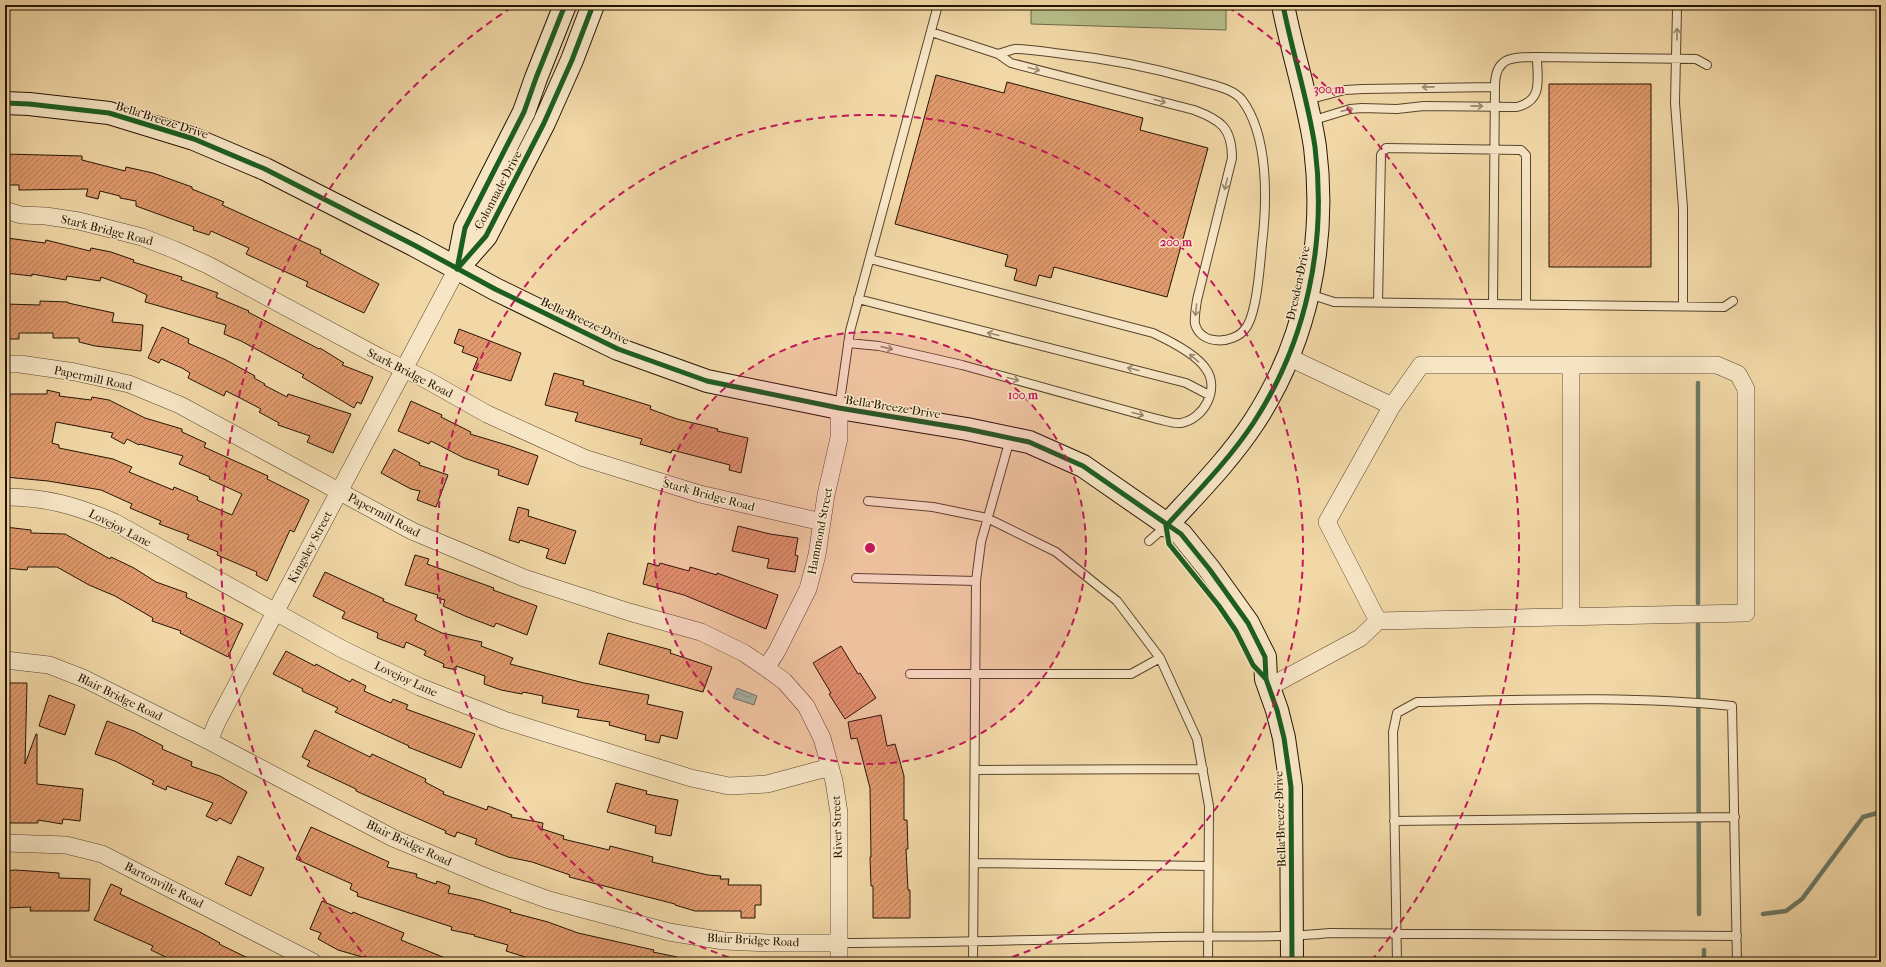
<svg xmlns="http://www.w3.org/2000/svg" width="1886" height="967" font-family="'IM FELL French Canon',serif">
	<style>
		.garden { fill: #b7bf8a; stroke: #6e6a46 }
		.water { fill: url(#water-waves); stroke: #6c7863 }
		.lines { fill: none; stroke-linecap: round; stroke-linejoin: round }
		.stream { stroke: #6c7863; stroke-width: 4.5 }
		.building { fill: url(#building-hatch); stroke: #241402; fill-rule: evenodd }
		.lane-casing { stroke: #58452b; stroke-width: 10 }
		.street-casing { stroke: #58452b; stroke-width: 18 }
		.secondary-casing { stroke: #241402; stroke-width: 24 }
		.lane { stroke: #f7e6c6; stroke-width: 8 }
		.street { stroke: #f7e6c6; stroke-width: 17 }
		.secondary { stroke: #f7e6c6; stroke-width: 22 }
		.cycleway-casing { stroke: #f7e6c6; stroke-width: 8 }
		.cycleway { stroke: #1b5e20; stroke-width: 5 }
		.oneway { stroke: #98886e }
		.ring { fill: none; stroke: #c2185b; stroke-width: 2; stroke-dasharray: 7 5 }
		.labels { text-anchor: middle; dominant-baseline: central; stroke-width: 3; stroke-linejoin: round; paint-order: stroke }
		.street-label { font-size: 12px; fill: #241402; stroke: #f7e6c6 }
		.centre { fill: #c2185b; stroke: #f7e6c6; stroke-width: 2 }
		.ring-label { font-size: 12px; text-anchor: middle; font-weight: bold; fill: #c2185b; stroke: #f7e6c6; stroke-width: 3; stroke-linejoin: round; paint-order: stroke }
	</style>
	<defs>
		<pattern id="water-waves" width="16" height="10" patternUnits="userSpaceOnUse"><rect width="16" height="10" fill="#9cbba3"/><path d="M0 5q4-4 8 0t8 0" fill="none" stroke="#86a08b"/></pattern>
		<pattern id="building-hatch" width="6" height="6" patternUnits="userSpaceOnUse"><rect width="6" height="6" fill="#e19a6d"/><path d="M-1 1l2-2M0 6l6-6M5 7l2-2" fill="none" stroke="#b67c57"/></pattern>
	</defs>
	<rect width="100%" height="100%" fill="#f2d8a7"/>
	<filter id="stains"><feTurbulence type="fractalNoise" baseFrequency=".005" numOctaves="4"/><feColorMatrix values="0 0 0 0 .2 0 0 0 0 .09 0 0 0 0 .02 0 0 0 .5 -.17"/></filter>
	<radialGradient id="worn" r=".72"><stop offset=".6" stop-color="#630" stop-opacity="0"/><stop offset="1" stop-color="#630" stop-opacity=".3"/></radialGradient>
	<path class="garden" d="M 1031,5 L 1226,5 L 1226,30 L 1031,24 Z"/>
	<path class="water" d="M 737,688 L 757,696 L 754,705 L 733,698 Z"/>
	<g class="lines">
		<path class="stream" d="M 1698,383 L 1698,603
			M 1698,621 L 1699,914
			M 1763,914 L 1786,911 L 1802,899 L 1863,817 L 1881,812
			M 1704,962 L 1704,950"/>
	</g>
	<path class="building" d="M 936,75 L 1004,93 L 1007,82 L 1143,118 L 1140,130 L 1208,148 L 1167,297 L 1054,267 L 1051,278 L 1039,275 L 1036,286 L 1014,280 L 1017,269 L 1005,266 L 1008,255 L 895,224 Z
		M 1549,84 L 1651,84 L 1651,267 L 1549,267 Z
		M 5,154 L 82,156 L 82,160 L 125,171 L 126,167 L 153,173 L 192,187 L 192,189 L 224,202 L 222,205 L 321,250 L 320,253 L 379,284 L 364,313 L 306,286 L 308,282 L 246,254 L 249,248 L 211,231 L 209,235 L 193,230 L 194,227 L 136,206 L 136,201 L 120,198 L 120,196 L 100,191 L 98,199 L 86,196 L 88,189 L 19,190 L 19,185 L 5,185 Z
		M 7,238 L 45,243 L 46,240 L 90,251 L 91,248 L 111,252 L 134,260 L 133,262 L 182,277 L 181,280 L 218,293 L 216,297 L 249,311 L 248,312 L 319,349 L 320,348 L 344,363 L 342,365 L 373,377 L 361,404 L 357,402 L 354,408 L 302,377 L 304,375 L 241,341 L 224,334 L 226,325 L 145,302 L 147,295 L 132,288 L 101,277 L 100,281 L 67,276 L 66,280 L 32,274 L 32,276 L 5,273 Z
		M 40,301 L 68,302 L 68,303 L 114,313 L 112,322 L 143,325 L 141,351 L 95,346 L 79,342 L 79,338 L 53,338 L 53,333 L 19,333 L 19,339 L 5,339 L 5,304 L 40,305 Z
		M 162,327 L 189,339 L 188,343 L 226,360 L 255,376 L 254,378 L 265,384 L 264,385 L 287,397 L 288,394 L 351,414 L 333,453 L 307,442 L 310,436 L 278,425 L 279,423 L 259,412 L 261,409 L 242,399 L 226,391 L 224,396 L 188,378 L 190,373 L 182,368 L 161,359 L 159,363 L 148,358 Z
		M 459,329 L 521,353 L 511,381 L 473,370 L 478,358 L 462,352 L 464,347 L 454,343 Z
		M 554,373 L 584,381 L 583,385 L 651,406 L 650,409 L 677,419 L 718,429 L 717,431 L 748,438 L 741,473 L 729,470 L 730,465 L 672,450 L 671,453 L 640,444 L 642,439 L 575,421 L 578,413 L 545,405 Z
		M 47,390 L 60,393 L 59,396 L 91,400 L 92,397 L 109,400 L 145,418 L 182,429 L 182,432 L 206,443 L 204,447 L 268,476 L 267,479 L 309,500 L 294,532 L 290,530 L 267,581 L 256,575 L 257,572 L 217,555 L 218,552 L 187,539 L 189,535 L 159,524 L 161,521 L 130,508 L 132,504 L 101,490 L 48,481 L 5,477 L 7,427 L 5,427 L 5,394 L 47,394 ZM 56,422 L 113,433 L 111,437 L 124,444 L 127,439 L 139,445 L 140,444 L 183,456 L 179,464 L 210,477 L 209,479 L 242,494 L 232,515 L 197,500 L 198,497 L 174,487 L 173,490 L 129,472 L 132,467 L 113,459 L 59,448 L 59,445 L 52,443 Z
		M 411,401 L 442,415 L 441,417 L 471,432 L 470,434 L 510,446 L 538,456 L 528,485 L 498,475 L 499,470 L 464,458 L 431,441 L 429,444 L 398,431 Z
		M 394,449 L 420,463 L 419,465 L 448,475 L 436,507 L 417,500 L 420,491 L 411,489 L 381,473 Z
		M 518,507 L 529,510 L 528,516 L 576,531 L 565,564 L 546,558 L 549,549 L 520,540 L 519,543 L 509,540 Z
		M 738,526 L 770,534 L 798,538 L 795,555 L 798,556 L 795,572 L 767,568 L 769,559 L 732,551 Z
		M 5,527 L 31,530 L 31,533 L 65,534 L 110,559 L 111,557 L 134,568 L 156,582 L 187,593 L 186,597 L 243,624 L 228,657 L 180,633 L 181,631 L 152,621 L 153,618 L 115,596 L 89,585 L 57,567 L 28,567 L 27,570 L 5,568 Z
		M 415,555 L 429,559 L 427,564 L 494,588 L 493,590 L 537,606 L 527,635 L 496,623 L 494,627 L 465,616 L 443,606 L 445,600 L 437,598 L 438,595 L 405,585 Z
		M 648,563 L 659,566 L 660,563 L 689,571 L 690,567 L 717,575 L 717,573 L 778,595 L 766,629 L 684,595 L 643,584 Z
		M 325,572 L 384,599 L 383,601 L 417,615 L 415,620 L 442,633 L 482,642 L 481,646 L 513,658 L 510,664 L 584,683 L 649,695 L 647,704 L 683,712 L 677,739 L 661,735 L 659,743 L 645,740 L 646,735 L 609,725 L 610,722 L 577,717 L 579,710 L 542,703 L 543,696 L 523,692 L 522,694 L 501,690 L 484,684 L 485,676 L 456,666 L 456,670 L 443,667 L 444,664 L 424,655 L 426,651 L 406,642 L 404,648 L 377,638 L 378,633 L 342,618 L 345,612 L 313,596 Z
		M 608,633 L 671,650 L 670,653 L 712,667 L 703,692 L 599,664 Z
		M 841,646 L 858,674 L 860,673 L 876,698 L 845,719 L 829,694 L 831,693 L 813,663 Z
		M 286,651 L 315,666 L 316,664 L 350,682 L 352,679 L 366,686 L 364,691 L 391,703 L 393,699 L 408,705 L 406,709 L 475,734 L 461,768 L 408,747 L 409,746 L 335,712 L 338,708 L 302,691 L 303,689 L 273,674 Z
		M 5,683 L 27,683 L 25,764 L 36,734 L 37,734 L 37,784 L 83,789 L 80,821 L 63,819 L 62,824 L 38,820 L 38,823 L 5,823 L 5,749 L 7,749 Z
		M 49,695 L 75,705 L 65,735 L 39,726 Z
		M 881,715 L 887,746 L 895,744 L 904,776 L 904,820 L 907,820 L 908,849 L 906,849 L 908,890 L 910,890 L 910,918 L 873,918 L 873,886 L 871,886 L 870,857 L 871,857 L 870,788 L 857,738 L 851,739 L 848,722 Z
		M 107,721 L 134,731 L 163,746 L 162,749 L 192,762 L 191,766 L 220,776 L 247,792 L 231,824 L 219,818 L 217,821 L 206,816 L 213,803 L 167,786 L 166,790 L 152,784 L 154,781 L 115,761 L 95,754 Z
		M 315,730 L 370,757 L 372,754 L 426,779 L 425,782 L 444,792 L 443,794 L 487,810 L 488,806 L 512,815 L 511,817 L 543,823 L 542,829 L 564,836 L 563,839 L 609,850 L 610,846 L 653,857 L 652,862 L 708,875 L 721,876 L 720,879 L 729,879 L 728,885 L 761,885 L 761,905 L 755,905 L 755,918 L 741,918 L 741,911 L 695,911 L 675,905 L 675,904 L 569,877 L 570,875 L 532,862 L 508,857 L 475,844 L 477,839 L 457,832 L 455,837 L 445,833 L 446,831 L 356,791 L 356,789 L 307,766 L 310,761 L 302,757 Z
		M 616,783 L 647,791 L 646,794 L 678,800 L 671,836 L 655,833 L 656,826 L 607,812 Z
		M 311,827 L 389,862 L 387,867 L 417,874 L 416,877 L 436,884 L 437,881 L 450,886 L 448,893 L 480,900 L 511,910 L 510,912 L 548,922 L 578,933 L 654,950 L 653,952 L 677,957 L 676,962 L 541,962 L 506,951 L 508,945 L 474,936 L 475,935 L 451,930 L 452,927 L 357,896 L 358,893 L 350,889 L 352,884 L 296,859 Z
		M 238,856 L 264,868 L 251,896 L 225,884 Z
		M 15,870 L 59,873 L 59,878 L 90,879 L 89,911 L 30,911 L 31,907 L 5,908 L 5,871 Z
		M 111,884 L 122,889 L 120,894 L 198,931 L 220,943 L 219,944 L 256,962 L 176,962 L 151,950 L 153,946 L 94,920 Z
		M 322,901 L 352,914 L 353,912 L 404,933 L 401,940 L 455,962 L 364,962 L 366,958 L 338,950 L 318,939 L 321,933 L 310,929 Z"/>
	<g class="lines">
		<g class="lane-casing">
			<path id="lane" d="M 1677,9 L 1675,103 L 1683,208 L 1683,306
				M 931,32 L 998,54 L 1011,63 L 1194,110 C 1221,120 1232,128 1232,158 L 1197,300 C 1196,308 1194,317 1195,324 C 1201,346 1234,344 1245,329 C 1257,315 1260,264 1262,244 C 1267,202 1269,136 1242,100 C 1233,88 1211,85 1196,80 C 1150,67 1111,59 1063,54 C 1047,52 1031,49 1015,49 C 1009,50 1003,53 998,54
				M 1307,100 L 1345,90 L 1363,89 L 1495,87
				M 1311,121 L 1350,109 L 1362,108 L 1397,109 L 1424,106 L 1517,107 C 1544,100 1537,79 1537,57
				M 1309,294 L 1334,302 L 1724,307 L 1733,301
				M 858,299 L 1186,383 L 1209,395
				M 1378,302 L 1381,155 L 1386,148 L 1521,150 L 1526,155 L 1526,304
				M 1493,303 L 1495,84 C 1496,56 1514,57 1537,57 L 1696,59 L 1707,65
				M 848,343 L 879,346 L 962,365 L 1157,419 C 1164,420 1173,424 1181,423 C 1204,419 1220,389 1206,369 C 1197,355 1168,340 1153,333 L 870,259
				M 839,408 L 850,331 L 938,5
				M 868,501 L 933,507 L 987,518 L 1056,552 L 1117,601 L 1160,658 L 1197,739 L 1209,806 L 1208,962
				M 1149,541 L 1166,526
				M 856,578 L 976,581
				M 910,674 L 1131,674 L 1160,658
				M 975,770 L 1203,769
				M 1394,821 L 1735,817
				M 975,863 L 1208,866
				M 839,943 C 947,943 1055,939 1163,937 C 1219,935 1275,939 1330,933 L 1737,936
				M 973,962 L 976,581 L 981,542 L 1010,439
				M 1397,962 L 1393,732 L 1397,713 L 1417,702 C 1522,700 1628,695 1732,706 L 1737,962"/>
		</g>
		<g class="street-casing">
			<path id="street" d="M 5,210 L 21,215 L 46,216 L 79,221 L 142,237 L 175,250 L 208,265 L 379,357 L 427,380 L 487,414 L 584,458 L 700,494 L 822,522
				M 1288,357 L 1392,406
				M 5,364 L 20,364 L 75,372 L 129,384 L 180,405 L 412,531 L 524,578 L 629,612 L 701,632 L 744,653 L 766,668 L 784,681 L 806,706 L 822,738 L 834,781 L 839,813 L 839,962
				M 1571,366 L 1571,617
				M 5,497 C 46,497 77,506 114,522 L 342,649 L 420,687 L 504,720 L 691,778 L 729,786 L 767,784 L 830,767
				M 5,660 L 49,665 L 85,679 L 209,741 L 393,838 L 491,879 L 549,900 L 669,932 L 724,941 L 769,943 L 839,943
				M 766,668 L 777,651 L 808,589 L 817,555 L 826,495 L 839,438 L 839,408
				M 1269,687 L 1360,638 L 1378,621 L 1746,613 L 1746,389 L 1738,374 L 1717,365 L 1421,365 L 1392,406 L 1327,522 L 1378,621
				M 209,741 L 217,722 L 457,269
				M 5,843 L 66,845 L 102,854 L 313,962"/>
		</g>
		<g class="secondary-casing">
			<path id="secondary" d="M 5,103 L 29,104 L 109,113 L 194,139 L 265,169 L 414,245 L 495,289 L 618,349 L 707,381 L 839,408 L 967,429 L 1029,442 L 1083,466 L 1181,534 L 1210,570 L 1248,623 L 1265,657 L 1266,679 L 1277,710 L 1284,738 L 1291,787 L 1292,962
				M 457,269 L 486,236 L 544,123 L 572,60 L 593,5
				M 457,269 L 465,228 L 524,112 L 536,78 L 565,5
				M 1166,526 C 1197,492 1229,460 1254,422 C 1307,341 1327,242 1315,147 C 1308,99 1292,52 1283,5"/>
		</g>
		<use href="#lane" class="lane"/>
		<use href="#street" class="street"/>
		<use href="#secondary" class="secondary"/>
		<g class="cycleway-casing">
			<path id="cycleway" d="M 5,103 L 29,104 L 109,113 L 194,139 L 265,169 L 414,245 L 495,289 L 618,349 L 707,381 L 839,408 L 967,429 L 1029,442 L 1083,466 L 1181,534 L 1210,570 L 1248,623 L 1265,657 L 1266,679 L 1277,710 L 1284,738 L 1291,787 L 1292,962
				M 457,269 L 486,236 L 544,123 L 572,60 L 593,5
				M 457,269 L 465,228 L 524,112 L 536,78 L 565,5
				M 1166,526 C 1197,492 1229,460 1254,422 C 1307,341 1327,242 1315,147 C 1308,99 1292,52 1283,5
				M 1166,526 L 1169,544 L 1219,606 L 1236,631 L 1253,665 L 1266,679"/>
		</g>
		<use href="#cycleway" class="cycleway"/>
	</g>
	<defs><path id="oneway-shaft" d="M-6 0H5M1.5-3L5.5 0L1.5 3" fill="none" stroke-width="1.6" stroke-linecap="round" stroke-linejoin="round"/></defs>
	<g class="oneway">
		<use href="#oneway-shaft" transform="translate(1677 34) rotate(-89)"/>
		<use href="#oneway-shaft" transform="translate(1034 69) rotate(15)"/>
		<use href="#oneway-shaft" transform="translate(1428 87) rotate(179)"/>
		<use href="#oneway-shaft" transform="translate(1160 101) rotate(15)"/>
		<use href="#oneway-shaft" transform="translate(1477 106) rotate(1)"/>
		<use href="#oneway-shaft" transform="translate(1347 110) rotate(-12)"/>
		<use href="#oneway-shaft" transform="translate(1226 184) rotate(104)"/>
		<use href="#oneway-shaft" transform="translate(1196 310) rotate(96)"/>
		<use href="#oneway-shaft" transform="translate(993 334) rotate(-166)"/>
		<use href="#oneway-shaft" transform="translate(887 348) rotate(13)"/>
		<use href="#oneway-shaft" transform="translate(1194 358) rotate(-140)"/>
		<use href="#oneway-shaft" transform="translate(1133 369) rotate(-166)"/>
		<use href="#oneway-shaft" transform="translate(1013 379) rotate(15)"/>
		<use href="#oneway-shaft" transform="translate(1138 414) rotate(15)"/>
	</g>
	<circle cx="870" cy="548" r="216" fill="#c2185b" fill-opacity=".12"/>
	<g class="ring">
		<circle cx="870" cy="548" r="216"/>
		<path d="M740 961A433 433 0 1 1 1000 961"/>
		<path d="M369 961A649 649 0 0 1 512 7M1228 7A649 649 0 0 1 1371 961"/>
	</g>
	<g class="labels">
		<g class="street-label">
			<text transform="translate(162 120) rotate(18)">Bella Breeze Drive</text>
			<text transform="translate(498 190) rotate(-62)">Colonnade Drive</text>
			<text transform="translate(107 230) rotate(14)">Stark Bridge Road</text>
			<text transform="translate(1298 283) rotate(-78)">Dresden Drive</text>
			<text transform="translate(585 321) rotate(25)">Bella Breeze Drive</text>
			<text transform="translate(410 373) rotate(27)">Stark Bridge Road</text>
			<text transform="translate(93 378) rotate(12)">Papermill Road</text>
			<text transform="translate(893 407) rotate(9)">Bella Breeze Drive</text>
			<text transform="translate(709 495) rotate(15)">Stark Bridge Road</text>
			<text transform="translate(384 515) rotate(28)">Papermill Road</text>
			<text transform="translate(120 528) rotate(27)">Lovejoy Lane</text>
			<text transform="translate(820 531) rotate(-79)">Hammond Street</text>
			<text transform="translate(310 547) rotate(-62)">Kingsley Street</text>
			<text transform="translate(406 679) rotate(25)">Lovejoy Lane</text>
			<text transform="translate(120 697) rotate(26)">Blair Bridge Road</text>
			<text transform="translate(1280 819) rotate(-92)">Bella Breeze Drive</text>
			<text transform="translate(837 827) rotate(-92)">River Street</text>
			<text transform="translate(409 843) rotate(25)">Blair Bridge Road</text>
			<text transform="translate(164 885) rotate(27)">Bartonville Road</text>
			<text transform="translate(753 940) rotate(3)">Blair Bridge Road</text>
		</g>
	</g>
	<circle cx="870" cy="548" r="6" class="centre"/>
	<g class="ring-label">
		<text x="1329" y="93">300 m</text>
		<text x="1176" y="246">200 m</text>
		<text x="1023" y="399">100 m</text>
	</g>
	<rect width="1886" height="967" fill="none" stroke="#f2d8a7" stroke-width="20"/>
	<rect x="6" y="6" width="1874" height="955" fill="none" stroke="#241402" stroke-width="2"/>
	<rect x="10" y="10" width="1866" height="947" fill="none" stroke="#241402"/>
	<rect width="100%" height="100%" filter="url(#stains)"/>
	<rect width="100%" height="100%" fill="url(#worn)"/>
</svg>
